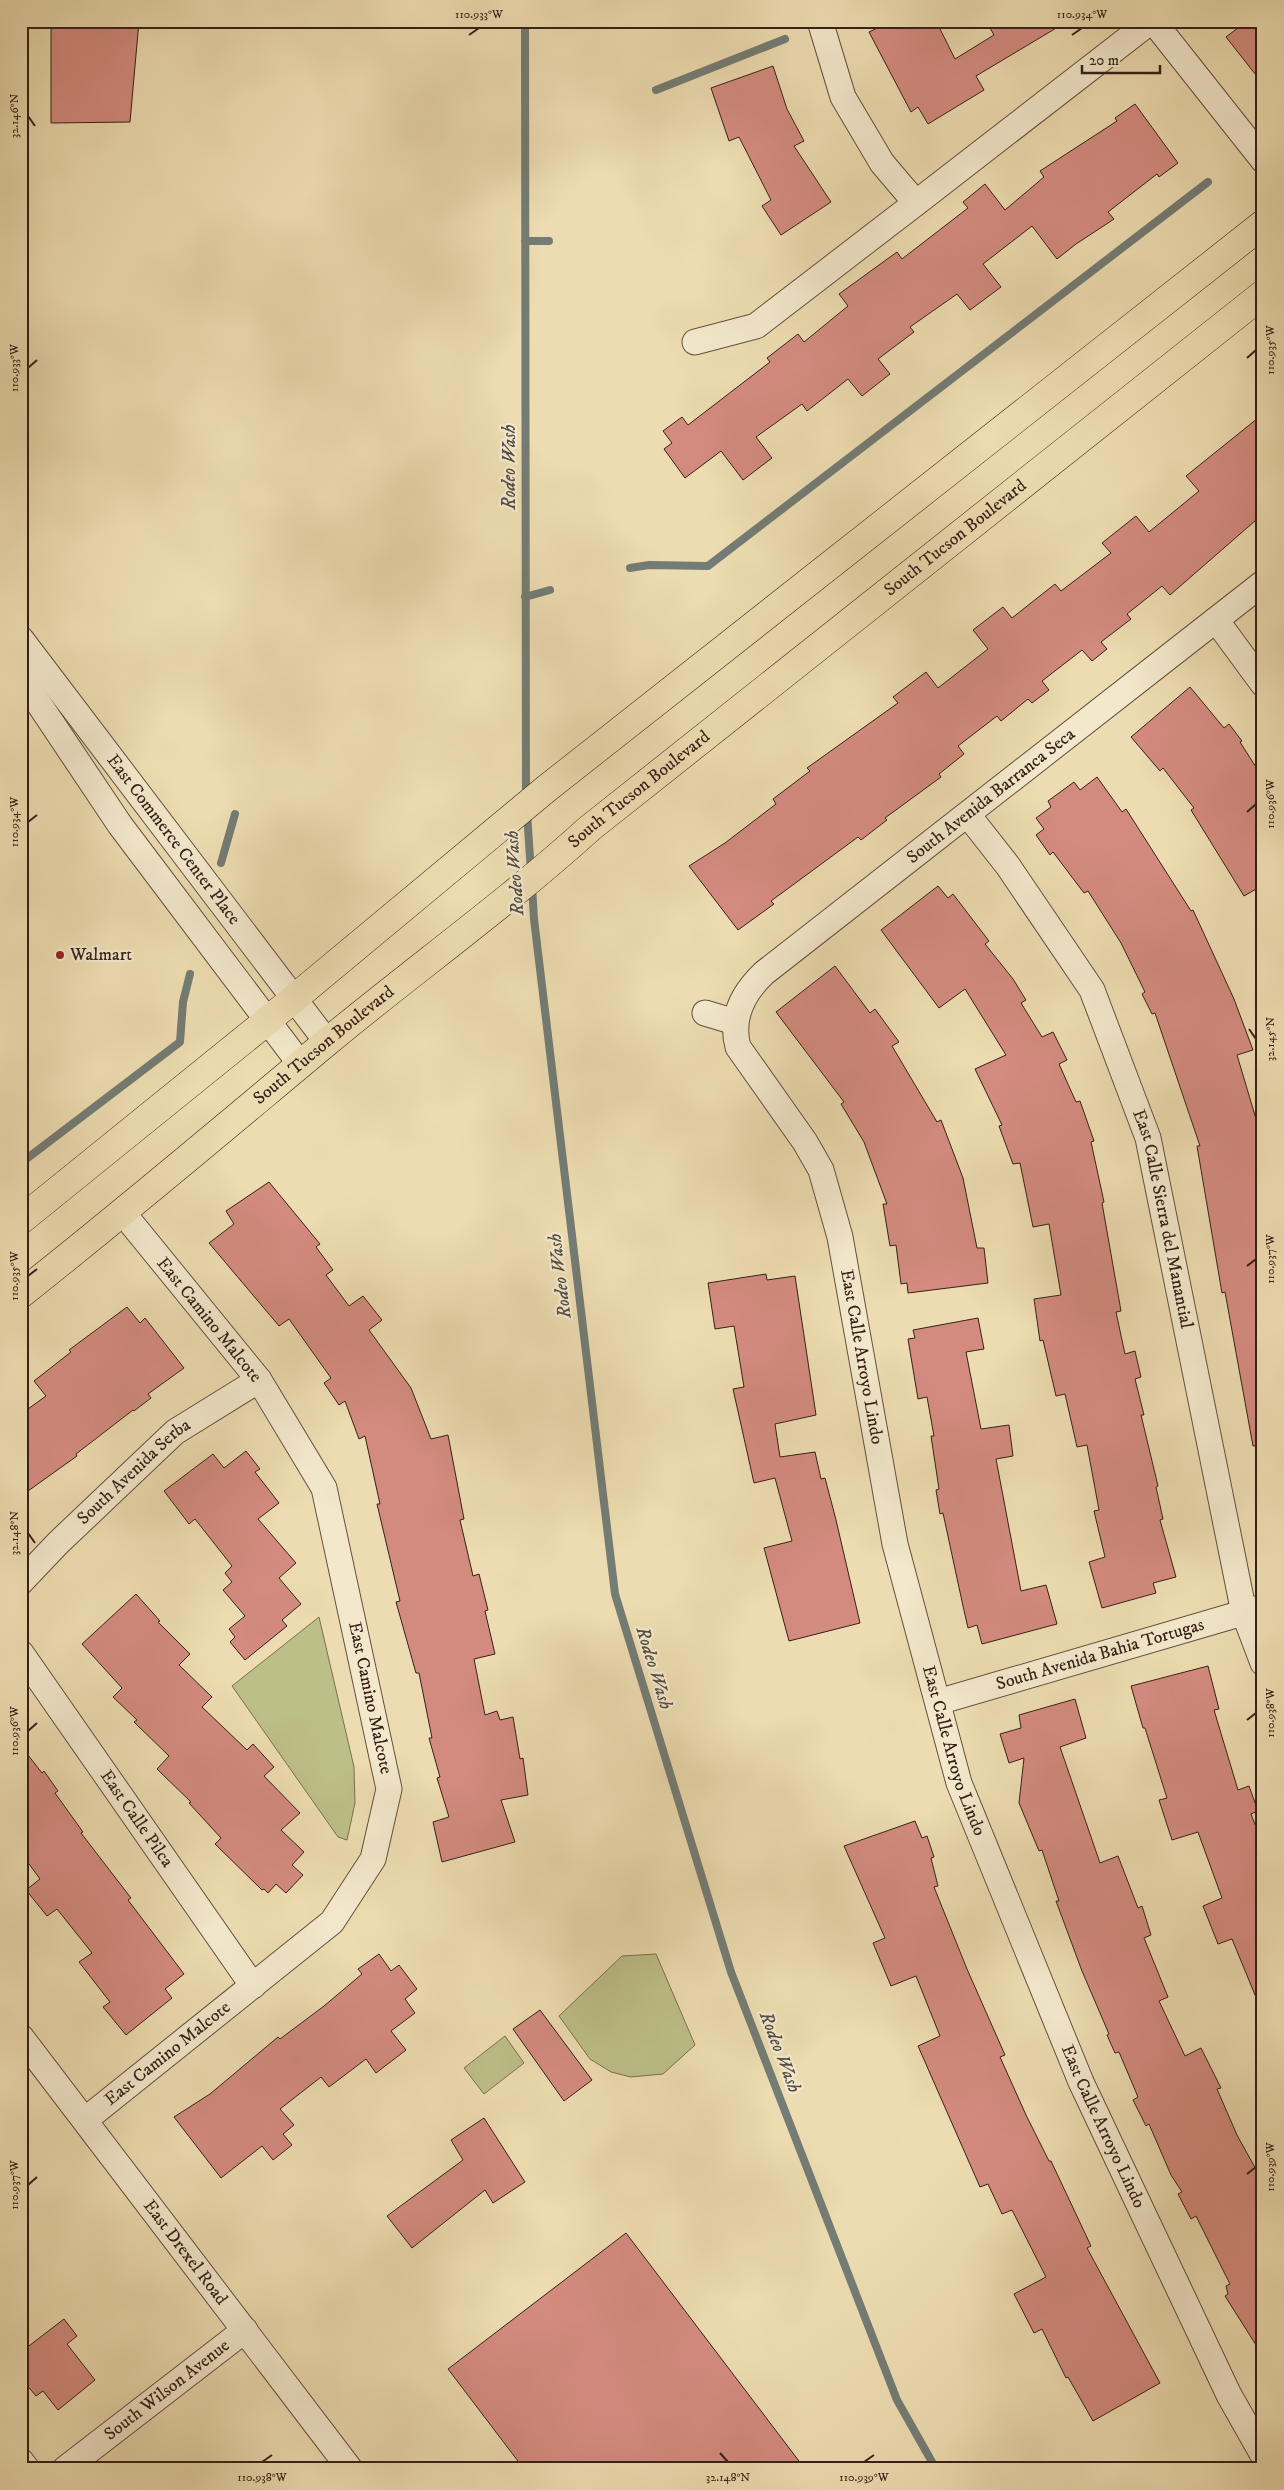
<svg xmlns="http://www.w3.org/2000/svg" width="1284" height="2490" font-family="'IM FELL DW Pica',serif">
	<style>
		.green { fill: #bdbf88; stroke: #7a7050 }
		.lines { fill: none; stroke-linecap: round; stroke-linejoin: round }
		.stream { stroke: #737c75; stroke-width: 8 }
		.building { fill: #d38b7f; stroke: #362017 }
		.minor-casing { stroke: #644f3e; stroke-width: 27 }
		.major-casing { stroke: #362017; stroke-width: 29 }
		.minor { stroke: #f3e8cc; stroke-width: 25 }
		.major { stroke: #eddcb1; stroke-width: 28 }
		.ticks { fill: none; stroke: #362017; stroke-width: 2 }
		.poi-dot { fill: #8f2418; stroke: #f3e8cc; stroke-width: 2 }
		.labels { text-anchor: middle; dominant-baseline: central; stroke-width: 4.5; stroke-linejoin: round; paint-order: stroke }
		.street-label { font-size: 18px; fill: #362017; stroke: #f3e8cc }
		.poi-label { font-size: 18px; fill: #362017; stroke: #f3e8cc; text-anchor: start }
		.water-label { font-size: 19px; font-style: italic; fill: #544e46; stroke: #f3e8cc }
		.neatline { fill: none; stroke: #362017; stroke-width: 2 }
		.ticks-label { font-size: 12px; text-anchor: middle; fill: #362017 }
	</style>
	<rect width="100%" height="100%" fill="#eddcb1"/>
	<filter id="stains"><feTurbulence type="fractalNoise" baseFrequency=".004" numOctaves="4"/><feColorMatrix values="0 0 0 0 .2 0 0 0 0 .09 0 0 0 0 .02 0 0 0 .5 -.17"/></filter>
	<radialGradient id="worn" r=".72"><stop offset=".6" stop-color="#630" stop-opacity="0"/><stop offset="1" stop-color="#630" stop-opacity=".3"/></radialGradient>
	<path class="green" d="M 319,1617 L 354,1767 L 355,1803 L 347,1840 L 338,1837 L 232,1686 Z
		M 656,1954 L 695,2045 L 663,2074 L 631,2077 L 611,2072 L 590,2059 L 559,2016 L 622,1956 Z
		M 505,2036 L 524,2063 L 484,2094 L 464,2068 Z"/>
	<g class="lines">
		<path class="stream" d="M 525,21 L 526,797
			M 656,90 L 785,39
			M 525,241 L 549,241
			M 630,568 L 649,565 L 708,566 L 1208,182
			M 525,597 L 550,590
			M 527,813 L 531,872
			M 221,863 L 235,814
			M 532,886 L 534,919 L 615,1594 L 731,1972 L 897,2400 L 936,2469
			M 21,1163 L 180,1042 L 183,1002 L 190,974"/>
	</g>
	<path class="building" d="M 51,21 L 139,21 L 130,122 L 51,123 Z
		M 892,21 L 936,21 L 955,59 L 994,35 L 986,21 L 1068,21 L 976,76 L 984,90 L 928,124 L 918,107 L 911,112 L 869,32 Z
		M 1247,21 L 1250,21 L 1263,39 L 1263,84 L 1226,37 Z
		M 773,66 L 787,109 L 804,141 L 794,146 L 831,202 L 781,235 L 762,206 L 771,200 L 739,137 L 729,141 L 711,88 Z
		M 1135,104 L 1178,163 L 1159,177 L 1157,174 L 1108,212 L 1114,219 L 1076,244 L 1057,259 L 1032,226 L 983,264 L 1001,287 L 970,310 L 957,294 L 910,327 L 914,332 L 878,359 L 890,374 L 862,396 L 848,379 L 807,411 L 802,404 L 756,437 L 772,458 L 743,480 L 721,451 L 685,478 L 664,449 L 672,443 L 663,431 L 682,417 L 688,425 L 770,362 L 767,358 L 798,334 L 804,342 L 848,306 L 839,294 L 897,252 L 902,259 L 968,208 L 963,202 L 985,184 L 1005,210 L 1044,177 L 1040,171 L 1117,121 L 1115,118 Z
		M 1263,414 L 1263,514 L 1170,595 L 1162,586 L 1127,614 L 1131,619 L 1101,642 L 1107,649 L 1092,661 L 1082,650 L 1042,681 L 1049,690 L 1032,703 L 1028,699 L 1001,721 L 997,716 L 958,746 L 964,754 L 939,774 L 941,777 L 885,818 L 887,820 L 861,840 L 858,837 L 771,901 L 774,904 L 738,930 L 689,866 L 725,843 L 776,804 L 773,799 L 810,771 L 807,768 L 898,703 L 893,697 L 926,672 L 938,688 L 988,649 L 973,630 L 1003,607 L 1012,618 L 1055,584 L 1061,591 L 1111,553 L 1102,543 L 1136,516 L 1149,532 L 1199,491 L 1186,476 Z
		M 1190,687 L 1224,728 L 1229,724 L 1242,741 L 1240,742 L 1263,778 L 1263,885 L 1244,896 L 1191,810 L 1194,808 L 1163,768 L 1160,771 L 1131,737 Z
		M 1097,777 L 1122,812 L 1126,809 L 1191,911 L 1193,910 L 1234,999 L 1253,1050 L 1237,1055 L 1259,1129 L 1263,1128 L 1263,1445 L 1253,1446 L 1225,1292 L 1222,1293 L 1197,1146 L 1200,1146 L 1155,1013 L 1152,1014 L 1142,994 L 1145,992 L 1121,943 L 1088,891 L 1084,893 L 1053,852 L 1050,855 L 1036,835 L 1044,829 L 1036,818 L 1051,807 L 1048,801 L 1074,782 L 1080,790 Z
		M 938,886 L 948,898 L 953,894 L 989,941 L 985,944 L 1013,979 L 1026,1000 L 1021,1003 L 1042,1037 L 1053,1032 L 1067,1060 L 1059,1064 L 1076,1102 L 1080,1101 L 1094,1141 L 1091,1142 L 1104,1202 L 1102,1203 L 1121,1311 L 1116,1312 L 1125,1354 L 1135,1351 L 1141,1377 L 1135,1379 L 1144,1415 L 1141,1415 L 1158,1486 L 1156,1487 L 1163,1519 L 1160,1520 L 1176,1577 L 1153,1583 L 1156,1593 L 1102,1608 L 1089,1562 L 1105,1557 L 1094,1511 L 1099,1510 L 1087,1445 L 1077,1447 L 1065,1394 L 1056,1396 L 1043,1340 L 1040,1341 L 1034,1299 L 1061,1295 L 1049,1224 L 1033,1227 L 1020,1163 L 1013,1164 L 999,1126 L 1002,1125 L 975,1069 L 1006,1055 L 965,989 L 939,1008 L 881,930 Z
		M 835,966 L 870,1013 L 875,1009 L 899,1042 L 892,1046 L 937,1122 L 941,1120 L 963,1178 L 977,1248 L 984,1248 L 988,1283 L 908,1293 L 907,1283 L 901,1284 L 896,1245 L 890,1246 L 883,1204 L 887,1204 L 864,1142 L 841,1104 L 844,1102 L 776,1012 Z
		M 269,1182 L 320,1244 L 316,1247 L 333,1270 L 326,1275 L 349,1306 L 363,1296 L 382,1320 L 369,1330 L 411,1388 L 431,1439 L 448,1435 L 464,1519 L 460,1520 L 473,1576 L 479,1574 L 488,1610 L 485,1611 L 495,1654 L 474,1659 L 485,1715 L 497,1711 L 500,1720 L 513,1717 L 520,1759 L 523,1758 L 528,1795 L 501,1800 L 515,1842 L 442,1862 L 433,1822 L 449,1817 L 437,1778 L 440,1777 L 429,1738 L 432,1738 L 419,1673 L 416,1673 L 396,1602 L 400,1601 L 377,1504 L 380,1504 L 365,1436 L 359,1439 L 345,1401 L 339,1405 L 324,1383 L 331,1378 L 289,1319 L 279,1326 L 209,1243 L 234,1224 L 226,1211 Z
		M 766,1274 L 767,1280 L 795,1276 L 816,1415 L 775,1424 L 780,1457 L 815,1452 L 821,1479 L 825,1478 L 836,1520 L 860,1623 L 789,1641 L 764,1548 L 792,1541 L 775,1478 L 754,1483 L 733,1389 L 744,1387 L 734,1326 L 715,1329 L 708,1283 Z
		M 127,1307 L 140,1323 L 145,1318 L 184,1368 L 148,1394 L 151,1398 L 134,1411 L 133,1410 L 76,1454 L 77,1456 L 21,1496 L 21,1414 L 46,1396 L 34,1381 L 71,1352 L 69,1350 Z
		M 978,1318 L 984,1349 L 966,1352 L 981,1429 L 1009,1425 L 1013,1456 L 996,1459 L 1021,1591 L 1046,1585 L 1057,1624 L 982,1644 L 977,1625 L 968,1628 L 963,1606 L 943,1513 L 940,1514 L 936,1490 L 939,1489 L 931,1436 L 934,1436 L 927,1397 L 918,1399 L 908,1339 L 915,1338 L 913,1330 Z
		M 246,1451 L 260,1469 L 255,1472 L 279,1503 L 258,1519 L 296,1563 L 279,1578 L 301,1604 L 282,1620 L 287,1626 L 245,1660 L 230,1642 L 235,1637 L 229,1629 L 245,1616 L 223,1590 L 232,1582 L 225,1573 L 232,1566 L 195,1519 L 189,1524 L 164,1491 L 213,1454 L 224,1468 Z
		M 136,1594 L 160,1621 L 158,1622 L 190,1654 L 179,1665 L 212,1697 L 202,1707 L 247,1750 L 253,1744 L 274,1767 L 264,1776 L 300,1813 L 281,1830 L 304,1852 L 292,1865 L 303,1875 L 286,1893 L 276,1884 L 268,1893 L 264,1889 L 262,1890 L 215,1844 L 221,1838 L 189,1803 L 191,1802 L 157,1769 L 169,1756 L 134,1722 L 137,1720 L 113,1697 L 122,1688 L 82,1644 Z
		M 1208,1666 L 1219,1709 L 1214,1710 L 1238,1790 L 1249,1786 L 1258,1811 L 1251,1814 L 1263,1845 L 1262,2012 L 1232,1939 L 1218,1944 L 1203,1906 L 1222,1898 L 1198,1832 L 1172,1840 L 1159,1800 L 1167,1798 L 1145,1728 L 1143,1728 L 1131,1686 Z
		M 1075,1699 L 1086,1738 L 1060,1747 L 1100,1863 L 1118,1856 L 1138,1908 L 1142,1906 L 1151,1935 L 1144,1938 L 1168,1997 L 1159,2001 L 1185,2056 L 1201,2048 L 1221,2088 L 1217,2089 L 1237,2135 L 1263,2182 L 1263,2356 L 1225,2296 L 1228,2294 L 1226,2286 L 1230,2284 L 1196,2216 L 1191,2219 L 1178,2194 L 1182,2192 L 1171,2175 L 1149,2124 L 1146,2126 L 1133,2100 L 1138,2097 L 1119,2052 L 1115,2053 L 1107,2035 L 1109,2034 L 1082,1971 L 1056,1901 L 1059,1901 L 1042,1850 L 1039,1851 L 1019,1803 L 1024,1758 L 1009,1763 L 1000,1734 L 1021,1728 L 1019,1715 Z
		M 21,1746 L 42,1773 L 44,1771 L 58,1791 L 55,1793 L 83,1832 L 81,1833 L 131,1898 L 128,1900 L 184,1974 L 165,1989 L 172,1998 L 126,2035 L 103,2007 L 110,2002 L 79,1962 L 92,1953 L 57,1909 L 47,1916 L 26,1890 L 40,1879 L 21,1853 Z
		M 915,1821 L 922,1838 L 927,1836 L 934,1857 L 931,1858 L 938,1886 L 934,1887 L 967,1969 L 1005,2055 L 1000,2057 L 1026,2115 L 1049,2161 L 1051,2161 L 1091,2246 L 1087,2248 L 1160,2383 L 1093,2421 L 1068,2377 L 1066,2378 L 1042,2329 L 1034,2333 L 1014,2294 L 1046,2277 L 1012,2210 L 1002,2214 L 988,2184 L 980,2187 L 918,2046 L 940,2036 L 916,1976 L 891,1986 L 873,1943 L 885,1938 L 844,1846 Z
		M 379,1954 L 391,1971 L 399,1965 L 417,1989 L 405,1999 L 415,2013 L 391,2031 L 406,2050 L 376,2073 L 366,2059 L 329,2087 L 321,2077 L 280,2109 L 294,2125 L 283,2134 L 292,2145 L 273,2160 L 262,2146 L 221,2178 L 174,2117 L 210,2094 L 278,2037 L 280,2039 L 324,2006 L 362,1974 L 358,1969 Z
		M 540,2010 L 592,2080 L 564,2101 L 513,2029 Z
		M 484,2118 L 525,2182 L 493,2203 L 485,2190 L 412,2248 L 387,2216 L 463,2160 L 451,2140 Z
		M 626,2233 L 805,2469 L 524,2469 L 448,2369 Z
		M 64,2319 L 77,2336 L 67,2344 L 95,2380 L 58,2410 L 43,2391 L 36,2396 L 21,2378 L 21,2352 Z"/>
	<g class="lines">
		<g class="minor-casing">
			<g id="minor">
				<path d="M 820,21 L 843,97 L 882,163 L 916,203 L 1151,21"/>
				<path d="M 1153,21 L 1263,160"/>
				<path d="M 695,342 L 756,326 L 916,203"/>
				<path id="s1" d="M 1263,583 L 764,973 C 743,993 730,1017 738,1047 L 805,1142 L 821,1170 L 840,1237 L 895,1544 L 959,1783 L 1081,2082 L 1229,2395 L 1263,2455"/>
				<path d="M 1216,620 L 1263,684"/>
				<path id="s2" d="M 21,639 L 327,1042"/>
				<path d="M 21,677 L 120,825 L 301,1065"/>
				<path id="s3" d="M 968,815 L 1008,866 L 1092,990 L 1148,1138 L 1244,1613 L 1263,1663"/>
				<path d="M 705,1013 L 735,1022"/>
				<path id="s4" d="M 21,1582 L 58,1543 L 175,1432 L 259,1380"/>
				<path id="s5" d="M 21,1653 L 253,1986"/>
				<path id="s6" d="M 938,1702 L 1263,1607"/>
				<path id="s7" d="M 21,2037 L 350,2469"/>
				<path id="s8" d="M 85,2120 L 332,1922 L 373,1859 L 389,1789 L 324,1488 L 259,1380 L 123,1213"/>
				<path d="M 21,2461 L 27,2469"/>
				<path id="s9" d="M 65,2469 L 245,2330"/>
			</g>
		</g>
		<g class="major-casing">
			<g id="major">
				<path d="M 21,1220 L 267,1021 L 546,789 L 1263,224"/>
				<path id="s10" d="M 21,1294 C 125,1212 225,1127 327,1042 C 414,970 506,904 590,828 L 1263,294"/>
			</g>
		</g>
		<use href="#minor" class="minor"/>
		<use href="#major" class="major"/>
	</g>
	<path class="ticks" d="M 469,35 L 479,28M 1072,35 L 1082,28M 28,116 L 35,126M 1247,358 L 1256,350M 28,368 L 37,360M 1247,812 L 1256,804M 28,822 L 37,815M 1249,1029 L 1256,1039M 1247,1266 L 1256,1259M 28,1276 L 37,1269M 28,1533 L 35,1543M 1247,1720 L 1256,1713M 28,1731 L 37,1723M 1247,2174 L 1256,2167M 28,2185 L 37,2177M 720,2453 L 728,2462M 262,2462 L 272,2455M 864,2462 L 874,2455"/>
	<circle class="poi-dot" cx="60" cy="955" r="5"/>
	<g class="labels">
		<g class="street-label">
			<text stroke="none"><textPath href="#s10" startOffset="1202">South Tucson Boulevard</textPath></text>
			<text stroke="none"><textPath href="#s10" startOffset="798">South Tucson Boulevard</textPath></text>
			<text transform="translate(991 796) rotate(-38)">South Avenida Barranca Seca</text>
			<text stroke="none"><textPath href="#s2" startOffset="252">East Commerce Center Place</textPath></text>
			<text stroke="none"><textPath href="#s10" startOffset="392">South Tucson Boulevard</textPath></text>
			<text stroke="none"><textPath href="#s3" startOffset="455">East Calle Sierra del Manantial</textPath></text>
			<text transform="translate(209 1320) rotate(51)">East Camino Malcote</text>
			<text stroke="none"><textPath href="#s1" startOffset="1056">East Calle Arroyo Lindo</textPath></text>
			<text stroke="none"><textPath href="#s4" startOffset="158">South Avenida Serba</textPath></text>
			<text stroke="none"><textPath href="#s6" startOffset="169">South Avenida Bahia Tortugas</textPath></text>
			<text transform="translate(370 1698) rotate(78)">East Camino Malcote</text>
			<text stroke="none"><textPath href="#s1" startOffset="1461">East Calle Arroyo Lindo</textPath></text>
			<text stroke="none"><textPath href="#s5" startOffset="202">East Calle Pilca</textPath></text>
			<text stroke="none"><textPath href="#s8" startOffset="106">East Camino Malcote</textPath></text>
			<text stroke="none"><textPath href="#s1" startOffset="1866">East Calle Arroyo Lindo</textPath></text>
			<text stroke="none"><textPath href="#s7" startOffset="271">East Drexel Road</textPath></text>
			<text stroke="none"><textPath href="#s9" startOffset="129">South Wilson Avenue</textPath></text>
		</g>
		<g class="poi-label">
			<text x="70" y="955">Walmart</text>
		</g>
		<g class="water-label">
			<text transform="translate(509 467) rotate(-90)">Rodeo Wash</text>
			<text transform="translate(515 873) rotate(-94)">Rodeo Wash</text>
			<text transform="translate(560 1276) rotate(-97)">Rodeo Wash</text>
			<text transform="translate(654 1668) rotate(73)">Rodeo Wash</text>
			<text transform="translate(780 2052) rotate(69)">Rodeo Wash</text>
		</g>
	</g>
	<rect width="1284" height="2490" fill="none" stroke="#eddcb1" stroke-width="55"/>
	<path d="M1082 65v8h78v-8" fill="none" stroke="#362017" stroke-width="2.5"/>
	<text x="1089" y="65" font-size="15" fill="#362017" stroke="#f3e8cc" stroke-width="4" paint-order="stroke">20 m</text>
	<rect x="28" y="28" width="1228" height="2434" class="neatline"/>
	<g class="ticks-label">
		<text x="479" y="18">110.933°W</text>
		<text x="1082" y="18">110.934°W</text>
		<text transform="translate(14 116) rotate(-90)" y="4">32.146°N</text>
		<text transform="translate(1270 350) rotate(-90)" y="4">110.935°W</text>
		<text transform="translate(14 368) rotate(-90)" y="4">110.933°W</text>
		<text transform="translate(1270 804) rotate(-90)" y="4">110.936°W</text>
		<text transform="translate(14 822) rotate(-90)" y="4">110.934°W</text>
		<text transform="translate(1270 1039) rotate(-90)" y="4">32.145°N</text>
		<text transform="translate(1270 1259) rotate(-90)" y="4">110.937°W</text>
		<text transform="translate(14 1276) rotate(-90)" y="4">110.935°W</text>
		<text transform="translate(14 1533) rotate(-90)" y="4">32.148°N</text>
		<text transform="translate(1270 1713) rotate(-90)" y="4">110.938°W</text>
		<text transform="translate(14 1731) rotate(-90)" y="4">110.936°W</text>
		<text transform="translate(1270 2167) rotate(-90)" y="4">110.939°W</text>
		<text transform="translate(14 2185) rotate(-90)" y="4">110.937°W</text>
		<text x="262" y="2481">110.938°W</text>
		<text x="728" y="2481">32.148°N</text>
		<text x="864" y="2481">110.939°W</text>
	</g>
	<rect width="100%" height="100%" filter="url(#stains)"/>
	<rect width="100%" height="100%" fill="url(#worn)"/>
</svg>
